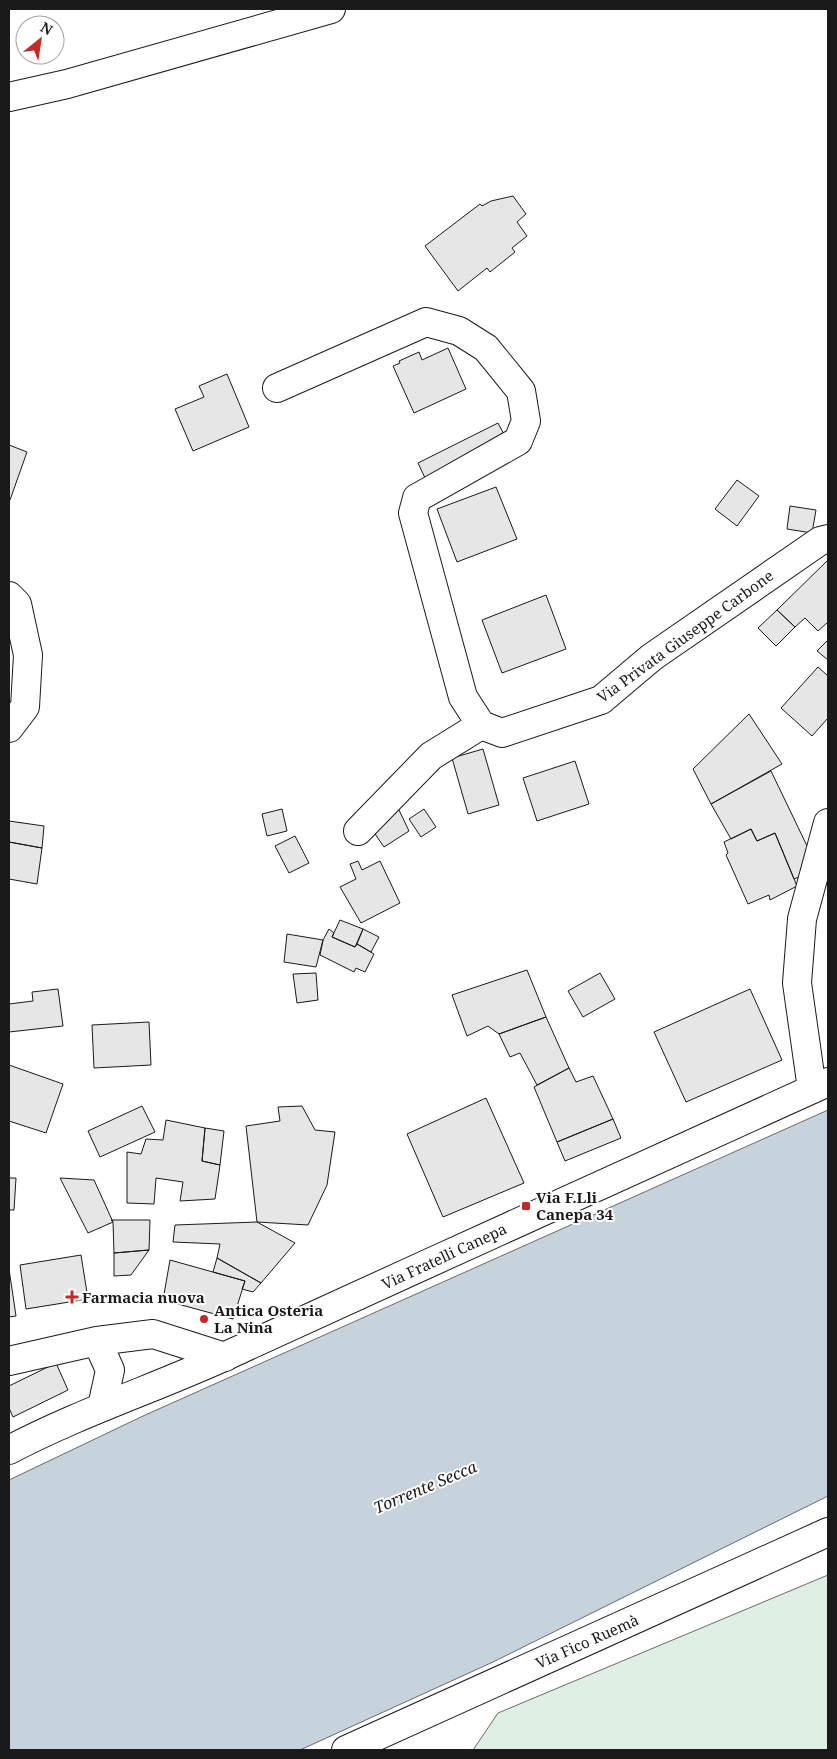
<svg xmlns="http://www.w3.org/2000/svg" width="837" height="1759" font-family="'Noto Serif',serif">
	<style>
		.green { fill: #e0efe3; stroke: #6a6a6a }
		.water { fill: #c6d2dc; stroke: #6a6a6a }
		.building { fill: #e6e6e6; stroke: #1a1a1a }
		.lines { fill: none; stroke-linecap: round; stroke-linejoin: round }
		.minor-casing { stroke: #1a1a1a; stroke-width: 30 }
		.major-casing { stroke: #1a1a1a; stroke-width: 30 }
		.highway-casing { stroke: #1a1a1a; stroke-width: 30 }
		.minor { stroke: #fff; stroke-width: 28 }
		.major { stroke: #fff; stroke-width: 28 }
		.highway { stroke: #fff; stroke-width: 28 }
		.poi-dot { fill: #c62828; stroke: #fff; stroke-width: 2 }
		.labels { text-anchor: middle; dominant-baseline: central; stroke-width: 4; stroke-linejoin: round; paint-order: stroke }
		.street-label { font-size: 15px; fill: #1a1a1a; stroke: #fff }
		.poi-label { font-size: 15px; font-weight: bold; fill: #1a1a1a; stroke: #fff; text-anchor: start }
		.water-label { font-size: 16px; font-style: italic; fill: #1a1a1a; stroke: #fff }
	</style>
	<rect width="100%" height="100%" fill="#fff"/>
	<path class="green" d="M 828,1575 L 828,1750 L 473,1750 L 498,1713 Z"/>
	<path class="water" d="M 828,1110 L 828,1496 L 493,1662 L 300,1750 L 9,1750 L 9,1480 L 143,1416 Z"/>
	<path class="building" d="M 513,196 L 526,214 L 517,222 L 527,236 L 512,248 L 515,252 L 490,272 L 487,268 L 458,291 L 425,246 L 480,204 L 482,206 L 491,201 Z
		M 448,348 L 466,389 L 414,413 L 393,366 L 400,363 L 399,361 L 419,352 L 422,360 Z
		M 227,374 L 249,427 L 193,451 L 175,409 L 204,397 L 199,386 Z
		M 498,423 L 507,440 L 426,480 L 418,463 Z
		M 9,445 L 27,452 L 10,500 L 9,499 Z
		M 737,480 L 759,496 L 737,526 L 715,509 Z
		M 496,487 L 517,539 L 457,562 L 437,509 Z
		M 790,506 L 816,510 L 812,533 L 787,529 Z
		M 828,560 L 828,622 L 818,631 L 805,618 L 795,627 L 777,610 Z
		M 546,595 L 566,649 L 502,673 L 482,620 Z
		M 777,610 L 795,627 L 776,646 L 758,628 Z
		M 828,640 L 828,660 L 817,651 Z
		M 818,667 L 828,676 L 828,718 L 812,736 L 781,708 Z
		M 749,714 L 782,764 L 711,804 L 693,769 Z
		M 483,749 L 499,805 L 468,814 L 452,758 Z
		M 575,761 L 589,804 L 537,821 L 523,778 Z
		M 771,771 L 809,850 L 803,875 L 794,879 L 775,833 L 757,841 L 751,829 L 731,839 L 711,804 Z
		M 282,809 L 287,831 L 267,836 L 262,814 Z
		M 424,809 L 436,827 L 421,837 L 409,819 Z
		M 399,810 L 409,831 L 384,847 L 371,828 Z
		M 9,821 L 44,826 L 42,848 L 9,842 Z
		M 751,829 L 757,841 L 775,833 L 797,886 L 770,900 L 769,895 L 748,904 L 726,855 L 728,853 L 724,842 Z
		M 295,836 L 309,863 L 289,873 L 275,846 Z
		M 9,842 L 42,848 L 37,884 L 9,879 Z
		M 358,861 L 362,870 L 380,861 L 400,903 L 361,923 L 340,887 L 356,879 L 350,864 Z
		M 340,920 L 363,929 L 355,947 L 332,937 Z
		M 329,929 L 334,933 L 332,937 L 355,947 L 357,944 L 374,954 L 365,972 L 356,968 L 354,972 L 320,955 L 323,940 Z
		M 363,929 L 379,937 L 371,952 L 357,944 Z
		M 287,934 L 323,940 L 316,967 L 284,962 Z
		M 527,970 L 546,1017 L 499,1034 L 488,1026 L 467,1036 L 452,995 Z
		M 316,973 L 318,1000 L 297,1003 L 293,974 Z
		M 600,973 L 615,999 L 583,1017 L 568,991 Z
		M 58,989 L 63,1026 L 9,1032 L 9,1004 L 33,1001 L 32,992 Z
		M 750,989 L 782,1060 L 686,1102 L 654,1032 Z
		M 546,1017 L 569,1068 L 537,1085 L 520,1053 L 510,1057 L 499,1034 Z
		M 149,1022 L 151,1065 L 94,1068 L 92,1025 Z
		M 9,1065 L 63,1084 L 46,1133 L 9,1121 Z
		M 569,1068 L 576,1082 L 593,1076 L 613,1119 L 557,1142 L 534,1087 Z
		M 486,1098 L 524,1183 L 443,1217 L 407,1134 Z
		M 142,1106 L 155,1132 L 100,1157 L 88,1131 Z
		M 302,1106 L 315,1130 L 335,1132 L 327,1185 L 308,1225 L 257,1222 L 246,1126 L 280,1121 L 278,1107 Z
		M 613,1119 L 621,1138 L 565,1161 L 557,1142 Z
		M 166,1120 L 205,1128 L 202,1161 L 220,1165 L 215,1199 L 180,1201 L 183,1182 L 156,1178 L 154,1204 L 127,1203 L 127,1152 L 141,1154 L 146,1139 L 163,1140 Z
		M 205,1128 L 224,1131 L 220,1165 L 202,1161 Z
		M 9,1178 L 16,1178 L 14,1210 L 9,1210 Z
		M 60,1178 L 94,1180 L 113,1222 L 88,1233 Z
		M 111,1220 L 150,1220 L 149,1250 L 114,1253 L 113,1222 Z
		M 257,1222 L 295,1243 L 261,1283 L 217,1258 L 220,1244 L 173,1242 L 175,1225 Z
		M 149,1250 L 131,1275 L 114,1276 L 114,1253 Z
		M 81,1255 L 88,1299 L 26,1309 L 20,1265 Z
		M 217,1258 L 261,1283 L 253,1292 L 242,1289 L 245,1281 L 213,1272 Z
		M 170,1260 L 245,1281 L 233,1319 L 163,1300 Z
		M 9,1269 L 16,1316 L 9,1317 Z
		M 56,1363 L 68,1390 L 13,1417 L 9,1408 L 9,1386 Z"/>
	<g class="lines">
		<g class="minor-casing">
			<path id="minor" d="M 277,388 L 426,322 L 459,331 L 486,348 L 521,391 L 526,421 L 518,441 L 417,498 L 413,513 L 463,697 L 481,725 L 502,733 L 601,700 L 652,657 L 820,541 L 828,539
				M 9,596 L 17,604 L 28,655 L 25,707 L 9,728
				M 358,831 L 431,756 L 481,725
				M 812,1089 L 797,983 L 802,919 L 828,823
				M 97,1341 L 110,1370 L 102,1407
				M 9,1361 L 97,1341 L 153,1334 L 225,1357
				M 346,1750 L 828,1532"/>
		</g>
		<g class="major-casing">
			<path id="major" d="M 9,1450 C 79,1413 156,1388 228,1355 C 428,1264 628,1171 828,1082"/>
		</g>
		<g class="highway-casing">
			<path id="highway" d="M 9,97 L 67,84 L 331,9"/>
		</g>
		<use href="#minor" class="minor"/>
		<use href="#major" class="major"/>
		<use href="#highway" class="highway"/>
	</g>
	<g class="poi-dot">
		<rect x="521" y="1201" width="10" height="10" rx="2.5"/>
		<path d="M69.5 1289.5h5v5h5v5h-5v5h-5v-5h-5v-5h5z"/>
		<circle cx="204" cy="1319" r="5"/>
	</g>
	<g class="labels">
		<g class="street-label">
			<text transform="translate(685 636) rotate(-36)">Via Privata Giuseppe Carbone</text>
			<text transform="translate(444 1256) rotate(-25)">Via Fratelli Canepa</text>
			<text transform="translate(587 1641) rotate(-24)">Via Fico Ruemà</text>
		</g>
		<g class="poi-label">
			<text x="536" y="1197">Via F.Lli<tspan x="536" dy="17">Canepa 34</tspan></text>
			<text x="82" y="1297">Farmacia nuova</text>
			<text x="214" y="1310">Antica Osteria<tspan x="214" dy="17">La Nina</tspan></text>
		</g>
		<g class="water-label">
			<text transform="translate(425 1487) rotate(-23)">Torrente Secca</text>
		</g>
	</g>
	<rect width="837" height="1759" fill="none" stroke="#1a1a1a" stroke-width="20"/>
	<g transform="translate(40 40) rotate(30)"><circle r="24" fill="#ffffff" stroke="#a3a3a3"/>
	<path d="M0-4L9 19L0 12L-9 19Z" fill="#c62828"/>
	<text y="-8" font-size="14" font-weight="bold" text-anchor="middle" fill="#1a1a1a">N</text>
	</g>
</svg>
